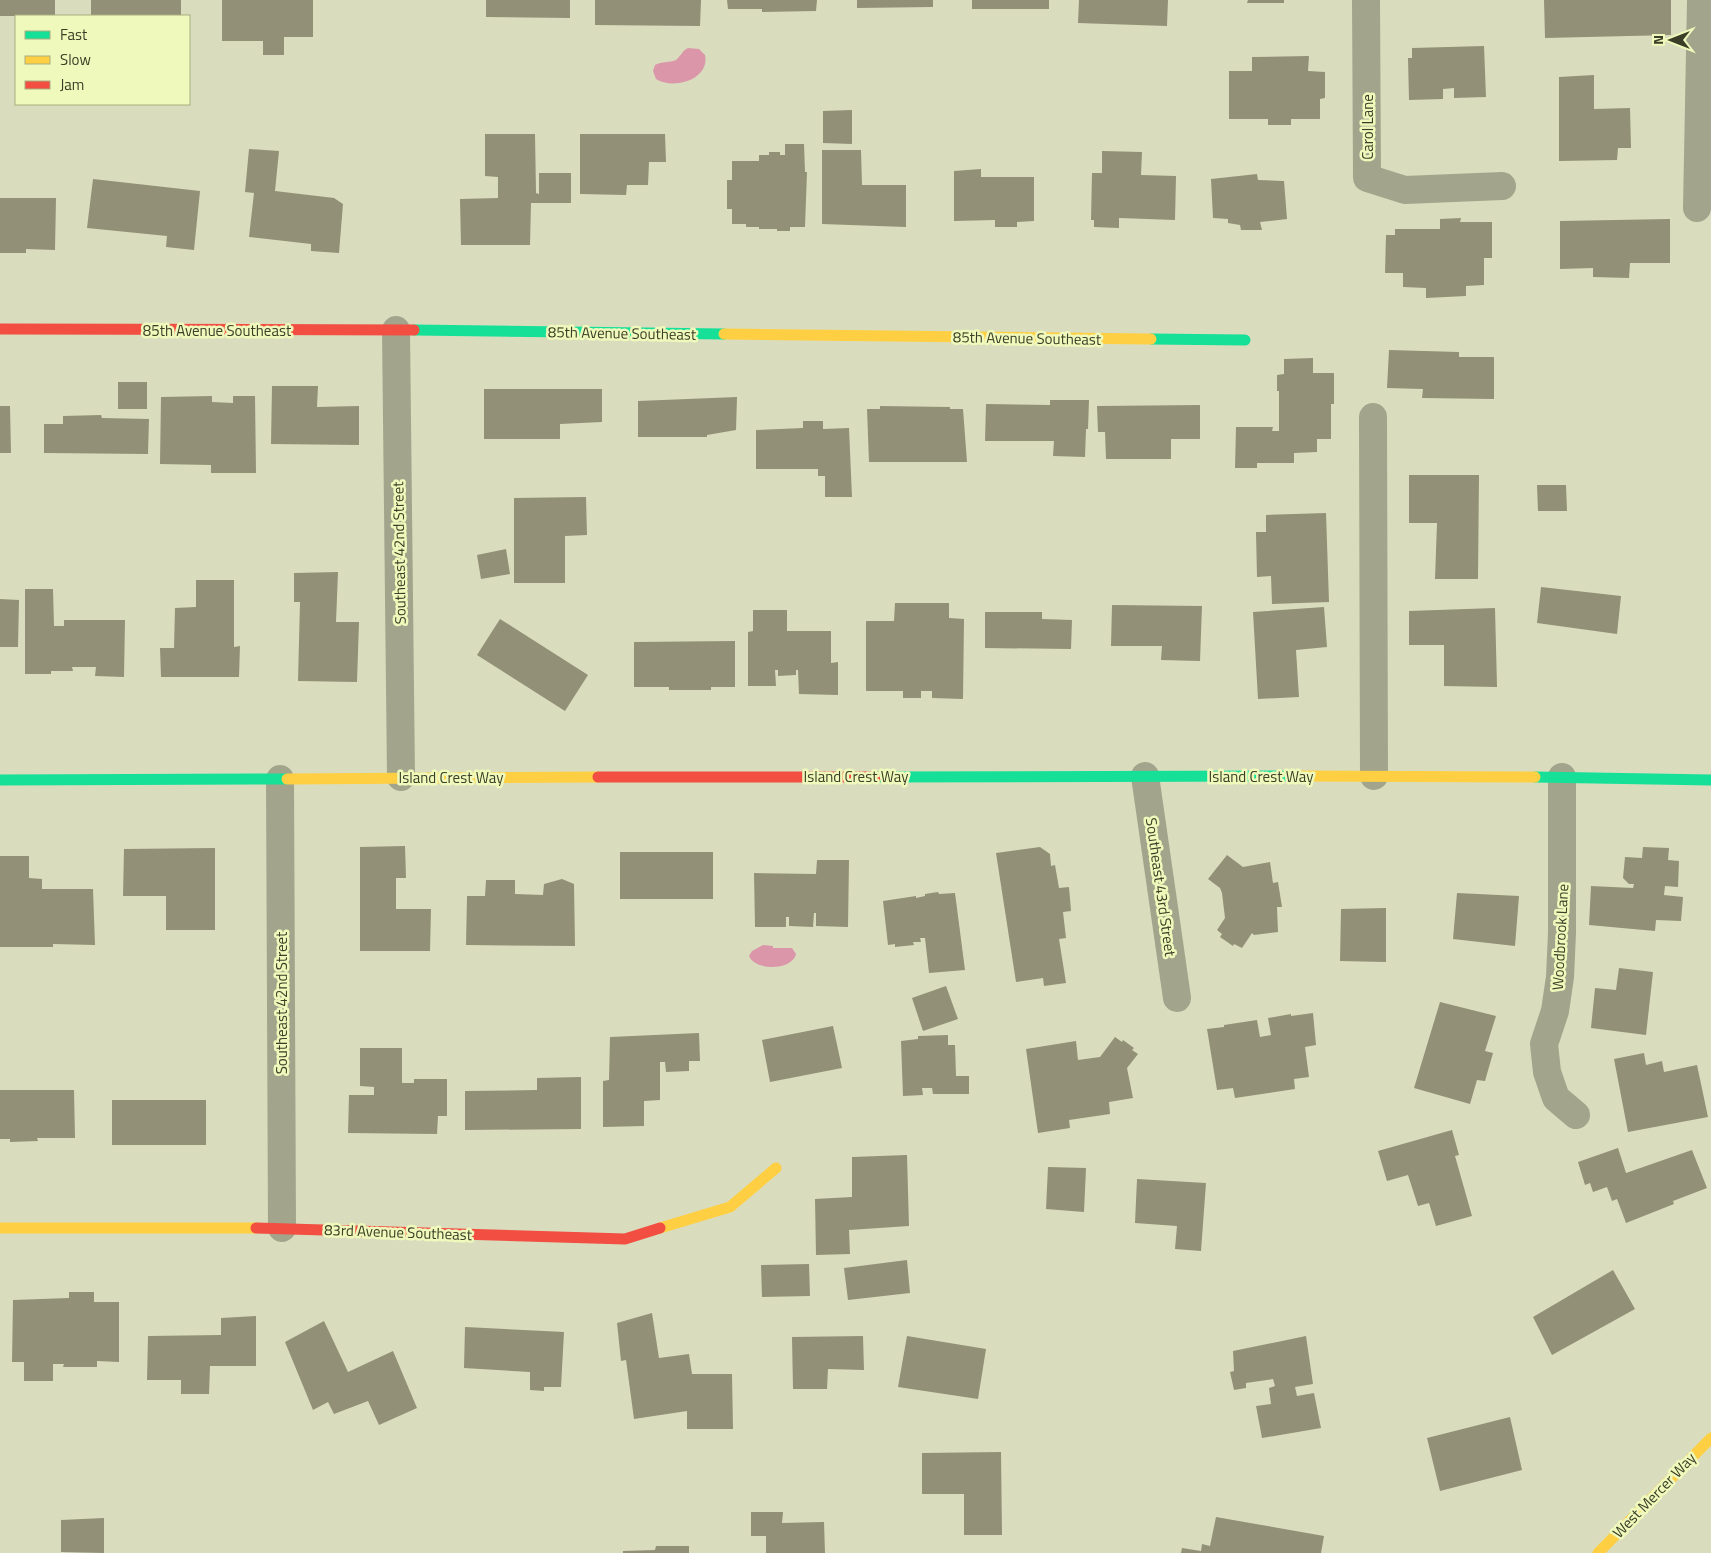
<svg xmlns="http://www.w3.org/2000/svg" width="1711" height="1553" font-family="'Titillium Web',sans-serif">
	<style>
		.water { fill: #db96aa }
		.building { fill: #929077 }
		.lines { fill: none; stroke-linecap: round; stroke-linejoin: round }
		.street { stroke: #a2a58b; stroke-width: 28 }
		.fast { stroke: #16e098; stroke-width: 11 }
		.slow { stroke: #ffcf43; stroke-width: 11 }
		.jam { stroke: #f24e42; stroke-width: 11 }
		.labels { text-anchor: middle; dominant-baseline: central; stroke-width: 5; stroke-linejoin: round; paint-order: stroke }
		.street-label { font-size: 15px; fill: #3b3e26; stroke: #f0f9bc }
	</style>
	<rect width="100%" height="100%" fill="#d9ddbd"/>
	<path class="water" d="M 688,48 L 699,49 L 705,55 C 710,80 673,90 656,79 L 653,71 L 655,65 C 662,61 669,63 676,60 C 681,56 682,51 688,48 Z
		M 763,945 L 773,946 L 773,948 L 792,948 L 796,954 C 793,970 756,972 749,956 L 752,951 Z"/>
	<path class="building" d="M 0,0 L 55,0 L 55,16 L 0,16 Z
		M 91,0 L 181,0 L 181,16 L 91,16 Z
		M 222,0 L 313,0 L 313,37 L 284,37 L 284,55 L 263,55 L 263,41 L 222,41 Z
		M 486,0 L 570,0 L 570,18 L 486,17 Z
		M 595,0 L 701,0 L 700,26 L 595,25 Z
		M 727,0 L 817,0 L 816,11 L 762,12 L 762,9 L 728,9 Z
		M 857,0 L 933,0 L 933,7 L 857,8 Z
		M 972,0 L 1049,0 L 1049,9 L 972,9 Z
		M 1079,0 L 1168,0 L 1167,26 L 1078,23 Z
		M 1248,0 L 1284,0 L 1284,3 L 1247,3 Z
		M 1544,0 L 1671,0 L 1671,35 L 1545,38 Z
		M 1484,46 L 1486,97 L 1454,98 L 1454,88 L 1443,89 L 1443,99 L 1409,100 L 1408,58 L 1412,58 L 1412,48 Z
		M 1309,56 L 1308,71 L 1325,72 L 1325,98 L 1320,99 L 1320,119 L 1291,119 L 1291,125 L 1268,125 L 1268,119 L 1229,119 L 1229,71 L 1252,71 L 1252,57 Z
		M 1594,75 L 1594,109 L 1630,108 L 1631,148 L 1618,148 L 1617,160 L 1559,161 L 1559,77 Z
		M 852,110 L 852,144 L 823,143 L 823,111 Z
		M 485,134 L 535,134 L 536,193 L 539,194 L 539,173 L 571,173 L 571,203 L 531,203 L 530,245 L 461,245 L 460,199 L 498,198 L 498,177 L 485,176 Z
		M 580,134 L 665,134 L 666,162 L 649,162 L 648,185 L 627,185 L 626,195 L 580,194 Z
		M 785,144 L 804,144 L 805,172 L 807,172 L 805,227 L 790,227 L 790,231 L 777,231 L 777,229 L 759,229 L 759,227 L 746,227 L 746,224 L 732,224 L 732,209 L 727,209 L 727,180 L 732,180 L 732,161 L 759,161 L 759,155 L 769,155 L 769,152 L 780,152 L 780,155 L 785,155 Z
		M 249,149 L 279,151 L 275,191 L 334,198 L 343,204 L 339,253 L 311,251 L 311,244 L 249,237 L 254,193 L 245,192 Z
		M 822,150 L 861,150 L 862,185 L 906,185 L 906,227 L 822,224 Z
		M 1102,151 L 1142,152 L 1141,175 L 1176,176 L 1175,220 L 1119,218 L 1119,228 L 1094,227 L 1094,220 L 1091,220 L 1092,173 L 1102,173 Z
		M 981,169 L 981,177 L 1034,177 L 1034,221 L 1017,222 L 1017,227 L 995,227 L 995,220 L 954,221 L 954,171 Z
		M 1257,174 L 1258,180 L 1284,181 L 1287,219 L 1260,222 L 1262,230 L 1241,230 L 1240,225 L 1228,223 L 1228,219 L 1213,218 L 1211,179 Z
		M 93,179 L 200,191 L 194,250 L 166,247 L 167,236 L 87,228 Z
		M 0,198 L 56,198 L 55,250 L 26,249 L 26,253 L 0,253 Z
		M 1461,218 L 1460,222 L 1492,222 L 1492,258 L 1484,258 L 1484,285 L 1466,286 L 1466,296 L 1426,298 L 1426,288 L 1403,287 L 1403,273 L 1385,273 L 1386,235 L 1395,235 L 1395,229 L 1440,229 L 1440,219 Z
		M 1670,219 L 1670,263 L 1630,263 L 1629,278 L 1593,277 L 1593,268 L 1560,269 L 1560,221 Z
		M 1389,350 L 1459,352 L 1459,357 L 1494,357 L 1494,399 L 1422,398 L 1423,389 L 1387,388 Z
		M 1313,358 L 1313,373 L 1334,373 L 1334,404 L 1331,404 L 1331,439 L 1317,439 L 1317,452 L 1294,453 L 1294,463 L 1257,463 L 1257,468 L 1235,468 L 1236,427 L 1273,427 L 1272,431 L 1279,431 L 1279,391 L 1277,391 L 1277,375 L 1284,374 L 1284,359 Z
		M 118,382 L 147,382 L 147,409 L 118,409 Z
		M 272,386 L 318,386 L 317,407 L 359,406 L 359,445 L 271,444 Z
		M 484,389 L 602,389 L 602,422 L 560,424 L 560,439 L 484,439 Z
		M 212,396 L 212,402 L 233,403 L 233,396 L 255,396 L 256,473 L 211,473 L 211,465 L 160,464 L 161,397 Z
		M 737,397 L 736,430 L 707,435 L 707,437 L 638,437 L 638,401 Z
		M 1050,400 L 1089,400 L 1088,429 L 1086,429 L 1085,457 L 1053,456 L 1054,441 L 985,441 L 986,404 L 1050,405 Z
		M 1200,405 L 1200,439 L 1171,439 L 1171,459 L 1106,459 L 1105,432 L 1098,432 L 1097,406 Z
		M 0,406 L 10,406 L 11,453 L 0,453 Z
		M 880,406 L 950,407 L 950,409 L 963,409 L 967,462 L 869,462 L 867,409 L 880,409 Z
		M 101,415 L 102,418 L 149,419 L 148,454 L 44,453 L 44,424 L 63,424 L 63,416 Z
		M 803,421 L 823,421 L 823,429 L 849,428 L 852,497 L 825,497 L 825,476 L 818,476 L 818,469 L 756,469 L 756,430 L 803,428 Z
		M 1409,475 L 1479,475 L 1478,579 L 1435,579 L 1437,523 L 1409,523 Z
		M 1537,485 L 1566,485 L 1567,511 L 1538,511 Z
		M 586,497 L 587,535 L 565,536 L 565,583 L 514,583 L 514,498 Z
		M 1326,513 L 1329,602 L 1272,604 L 1271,576 L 1257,577 L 1256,532 L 1266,532 L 1266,515 Z
		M 506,549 L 510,574 L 481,579 L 477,555 Z
		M 338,572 L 336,622 L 359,622 L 357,682 L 298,681 L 300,602 L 294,602 L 294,573 Z
		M 196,580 L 234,580 L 234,647 L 240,646 L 239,677 L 161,677 L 160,648 L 174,648 L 175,608 L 196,607 Z
		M 1541,587 L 1621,596 L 1617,634 L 1537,623 Z
		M 25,589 L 53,589 L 54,626 L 64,626 L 64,620 L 125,620 L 124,677 L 95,676 L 96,667 L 72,667 L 73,671 L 51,671 L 51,674 L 25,674 Z
		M 0,599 L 19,600 L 18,647 L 0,647 Z
		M 895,603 L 949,603 L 949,618 L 964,619 L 963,699 L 932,698 L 932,691 L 921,691 L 921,698 L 903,698 L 903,691 L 866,691 L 866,621 L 894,621 Z
		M 1112,605 L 1202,606 L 1200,661 L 1161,660 L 1162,646 L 1111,646 Z
		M 1324,607 L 1327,647 L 1296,650 L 1299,697 L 1258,699 L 1253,612 Z
		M 1495,608 L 1497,687 L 1444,686 L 1444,645 L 1409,645 L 1409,611 Z
		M 753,610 L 787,610 L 787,631 L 831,631 L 831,663 L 838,662 L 838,695 L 799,694 L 798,670 L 796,670 L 796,675 L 778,676 L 778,670 L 775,670 L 776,686 L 748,686 L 748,632 L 753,631 Z
		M 985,612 L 1042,612 L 1042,619 L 1072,620 L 1071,649 L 985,648 Z
		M 500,619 L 588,675 L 565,711 L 477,655 Z
		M 735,641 L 735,687 L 711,687 L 711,690 L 669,690 L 669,687 L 634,687 L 634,642 Z
		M 405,846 L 406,878 L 396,878 L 396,909 L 431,909 L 430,951 L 360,951 L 360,847 Z
		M 1040,847 L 1050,854 L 1051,866 L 1055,865 L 1059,888 L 1069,887 L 1071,911 L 1063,912 L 1066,938 L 1059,939 L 1066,983 L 1044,986 L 1043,978 L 1016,982 L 996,853 Z
		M 1643,847 L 1669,848 L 1668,860 L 1679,861 L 1678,887 L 1665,886 L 1664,895 L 1683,897 L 1681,921 L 1656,920 L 1655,931 L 1589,925 L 1591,886 L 1633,888 L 1634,884 L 1629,884 L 1623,878 L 1625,857 L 1642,858 Z
		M 215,848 L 215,930 L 166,930 L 166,896 L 123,896 L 124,849 Z
		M 620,852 L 713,852 L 713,899 L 620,899 Z
		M 1227,855 L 1243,867 L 1270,862 L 1273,883 L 1278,882 L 1282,907 L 1277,907 L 1278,932 L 1254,935 L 1252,933 L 1242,948 L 1234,944 L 1233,946 L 1220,937 L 1222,934 L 1217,930 L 1225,918 L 1222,893 L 1220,888 L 1208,879 Z
		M 0,856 L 29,856 L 29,878 L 42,879 L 42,889 L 93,889 L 95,945 L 53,944 L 53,947 L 0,947 Z
		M 817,860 L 849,860 L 848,927 L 816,926 L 816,913 L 814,913 L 813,927 L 789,926 L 789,917 L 786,917 L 786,927 L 755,927 L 754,873 L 816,874 Z
		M 562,879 L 574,884 L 575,946 L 466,945 L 467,896 L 485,896 L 486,880 L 515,880 L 515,894 L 543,895 L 544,884 Z
		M 938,892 L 939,894 L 955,893 L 965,970 L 929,973 L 925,938 L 920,938 L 921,942 L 913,942 L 914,945 L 895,947 L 895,944 L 888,945 L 883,901 L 916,896 L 916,898 L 925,896 L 925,894 Z
		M 1457,893 L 1519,896 L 1515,946 L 1453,939 Z
		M 1386,908 L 1386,962 L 1340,961 L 1341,909 Z
		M 1619,968 L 1653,972 L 1646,1035 L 1591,1028 L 1595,988 L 1616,990 Z
		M 946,986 L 958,1019 L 923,1031 L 912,998 Z
		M 1440,1002 L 1496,1016 L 1485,1051 L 1493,1053 L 1485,1081 L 1477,1080 L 1470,1104 L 1414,1088 Z
		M 1313,1013 L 1316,1045 L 1305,1047 L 1309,1077 L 1294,1079 L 1295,1089 L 1235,1098 L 1233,1088 L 1217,1090 L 1207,1029 L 1224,1027 L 1224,1025 L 1257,1020 L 1260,1037 L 1271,1035 L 1268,1018 L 1291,1014 L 1291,1016 Z
		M 833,1026 L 842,1068 L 770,1082 L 762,1040 Z
		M 699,1033 L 700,1061 L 689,1061 L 689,1071 L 666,1072 L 665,1062 L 660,1062 L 660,1100 L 644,1101 L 644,1126 L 603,1127 L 603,1081 L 609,1080 L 610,1037 Z
		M 948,1035 L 948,1045 L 955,1045 L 956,1076 L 969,1076 L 969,1094 L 933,1094 L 932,1088 L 922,1088 L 923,1095 L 903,1096 L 901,1041 L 918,1039 L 918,1036 Z
		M 1115,1037 L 1122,1042 L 1123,1040 L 1134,1048 L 1132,1050 L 1138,1054 L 1127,1068 L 1133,1098 L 1109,1102 L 1110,1114 L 1069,1120 L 1070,1128 L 1038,1133 L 1026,1049 L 1076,1041 L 1078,1060 L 1100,1057 Z
		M 360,1048 L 402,1048 L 402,1083 L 414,1083 L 414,1079 L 447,1079 L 447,1116 L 438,1116 L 437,1134 L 348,1133 L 349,1095 L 374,1095 L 374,1087 L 360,1086 Z
		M 1644,1053 L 1646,1065 L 1662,1061 L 1664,1072 L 1697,1065 L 1708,1117 L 1628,1132 L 1614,1059 Z
		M 581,1077 L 581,1129 L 465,1130 L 465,1091 L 537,1090 L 537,1078 Z
		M 0,1090 L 74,1090 L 75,1138 L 37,1138 L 38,1141 L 10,1142 L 10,1139 L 0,1139 Z
		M 112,1100 L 206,1100 L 206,1145 L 112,1145 Z
		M 1452,1130 L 1459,1155 L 1455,1156 L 1472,1216 L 1436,1226 L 1429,1203 L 1418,1206 L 1408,1175 L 1387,1181 L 1378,1151 Z
		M 1618,1148 L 1626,1173 L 1692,1150 L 1707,1188 L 1673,1201 L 1674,1204 L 1626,1223 L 1617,1199 L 1612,1201 L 1607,1187 L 1593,1192 L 1590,1183 L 1585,1185 L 1578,1162 Z
		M 907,1155 L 909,1226 L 849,1230 L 850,1254 L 816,1255 L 815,1199 L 852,1197 L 852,1157 Z
		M 1048,1167 L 1086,1168 L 1084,1212 L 1046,1209 Z
		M 1137,1179 L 1206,1183 L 1201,1251 L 1175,1249 L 1177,1226 L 1135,1223 Z
		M 907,1260 L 910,1293 L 848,1300 L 844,1268 Z
		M 809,1264 L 810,1296 L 762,1297 L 761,1265 Z
		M 1613,1270 L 1635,1309 L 1552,1355 L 1533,1317 Z
		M 69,1292 L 94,1292 L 94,1302 L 119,1302 L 119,1362 L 97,1361 L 97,1367 L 63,1367 L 64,1364 L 53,1364 L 53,1381 L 24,1381 L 24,1362 L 12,1362 L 13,1300 L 69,1298 Z
		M 652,1313 L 659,1358 L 689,1354 L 692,1374 L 732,1374 L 733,1429 L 687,1429 L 687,1411 L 634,1419 L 626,1360 L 621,1361 L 617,1323 Z
		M 256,1316 L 256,1366 L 210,1366 L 209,1394 L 181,1394 L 181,1380 L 147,1380 L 148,1336 L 221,1335 L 221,1318 Z
		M 324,1321 L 348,1372 L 393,1351 L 417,1408 L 379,1425 L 368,1401 L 334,1414 L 328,1402 L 313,1410 L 285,1342 Z
		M 465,1327 L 564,1332 L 561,1387 L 544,1387 L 544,1391 L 530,1390 L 530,1372 L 464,1368 Z
		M 863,1336 L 864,1370 L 828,1369 L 827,1389 L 793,1389 L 792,1337 Z
		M 907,1336 L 986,1349 L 978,1399 L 898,1387 Z
		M 1306,1336 L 1313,1384 L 1295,1387 L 1297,1396 L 1314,1393 L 1321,1428 L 1262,1438 L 1256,1406 L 1271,1404 L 1269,1388 L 1275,1386 L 1273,1379 L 1246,1383 L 1246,1388 L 1234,1390 L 1230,1372 L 1234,1371 L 1233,1351 Z
		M 1510,1417 L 1522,1470 L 1440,1491 L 1427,1438 Z
		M 1001,1452 L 1002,1535 L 964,1535 L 964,1494 L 922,1494 L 922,1453 Z
		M 751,1512 L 783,1512 L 782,1523 L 824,1522 L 825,1553 L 766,1553 L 766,1536 L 751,1536 Z
		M 1216,1517 L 1324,1536 L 1321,1553 L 1181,1553 L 1182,1548 L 1201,1551 L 1202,1544 L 1210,1546 Z
		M 104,1518 L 104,1553 L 61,1552 L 61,1520 Z
		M 656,1546 L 689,1546 L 689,1553 L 623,1553 L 623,1551 L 655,1550 Z"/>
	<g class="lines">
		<path class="street" d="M 1366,0 L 1367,178 L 1405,190 L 1502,186
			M 1697,208 L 1701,0
			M 396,330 L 401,777
			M 1373,417 L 1374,776
			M 1145,776 L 1177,998
			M 1562,777 L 1562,933 L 1560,977 L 1555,1011 L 1544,1044 L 1547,1072 L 1556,1098 L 1576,1115
			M 280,779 L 282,1228"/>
		<path class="fast" d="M 414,330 L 724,334
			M 1151,339 L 1245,340
			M 876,777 L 1296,776
			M 1535,777 L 1711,780
			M 0,780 L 287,779"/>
		<path class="slow" d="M 724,334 L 1151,339
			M 1296,776 L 1535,777
			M 287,779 L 598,777
			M 0,1228 L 256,1228
			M 660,1228 L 730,1207 L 776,1168
			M 1598,1553 L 1711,1438"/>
		<path class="jam" d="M 0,329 L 414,330
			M 598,777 L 876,777
			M 256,1228 L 625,1239 L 660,1228"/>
	</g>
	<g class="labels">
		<g class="street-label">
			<text transform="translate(1367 127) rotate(-90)">Carol Lane</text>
			<text x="217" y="330">85th Avenue Southeast</text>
			<text transform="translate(622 333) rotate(1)">85th Avenue Southeast</text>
			<text transform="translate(1027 338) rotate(1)">85th Avenue Southeast</text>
			<text transform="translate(399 553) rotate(-91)">Southeast 42nd Street</text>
			<text x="856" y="776">Island Crest Way</text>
			<text x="1261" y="776">Island Crest Way</text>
			<text x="451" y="777">Island Crest Way</text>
			<text transform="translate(1161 887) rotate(82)">Southeast 43rd Street</text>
			<text transform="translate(1560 937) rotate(-87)">Woodbrook Lane</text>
			<text transform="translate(281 1003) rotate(-90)">Southeast 42nd Street</text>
			<text transform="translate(398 1232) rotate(2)">83rd Avenue Southeast</text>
			<text transform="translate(1654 1495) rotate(-46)">West Mercer Way</text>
		</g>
	</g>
	<rect x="15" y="15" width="175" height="90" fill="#f0f9bc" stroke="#a8ae80"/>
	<rect x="25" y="31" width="25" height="8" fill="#16e098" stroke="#a8ae80"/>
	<text x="60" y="40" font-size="15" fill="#3b3e26">Fast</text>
	<rect x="25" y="56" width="25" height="8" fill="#ffcf43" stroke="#a8ae80"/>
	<text x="60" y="65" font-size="15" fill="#3b3e26">Slow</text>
	<rect x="25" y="81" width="25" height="8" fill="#f24e42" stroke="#a8ae80"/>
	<text x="60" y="90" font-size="15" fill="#3b3e26">Jam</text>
	<g transform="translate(1671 40) rotate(270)" stroke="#f0f9bc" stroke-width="4" paint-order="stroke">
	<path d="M0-4L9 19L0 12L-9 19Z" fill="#3b3e26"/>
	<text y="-8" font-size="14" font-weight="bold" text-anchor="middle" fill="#3b3e26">N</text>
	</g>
</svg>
